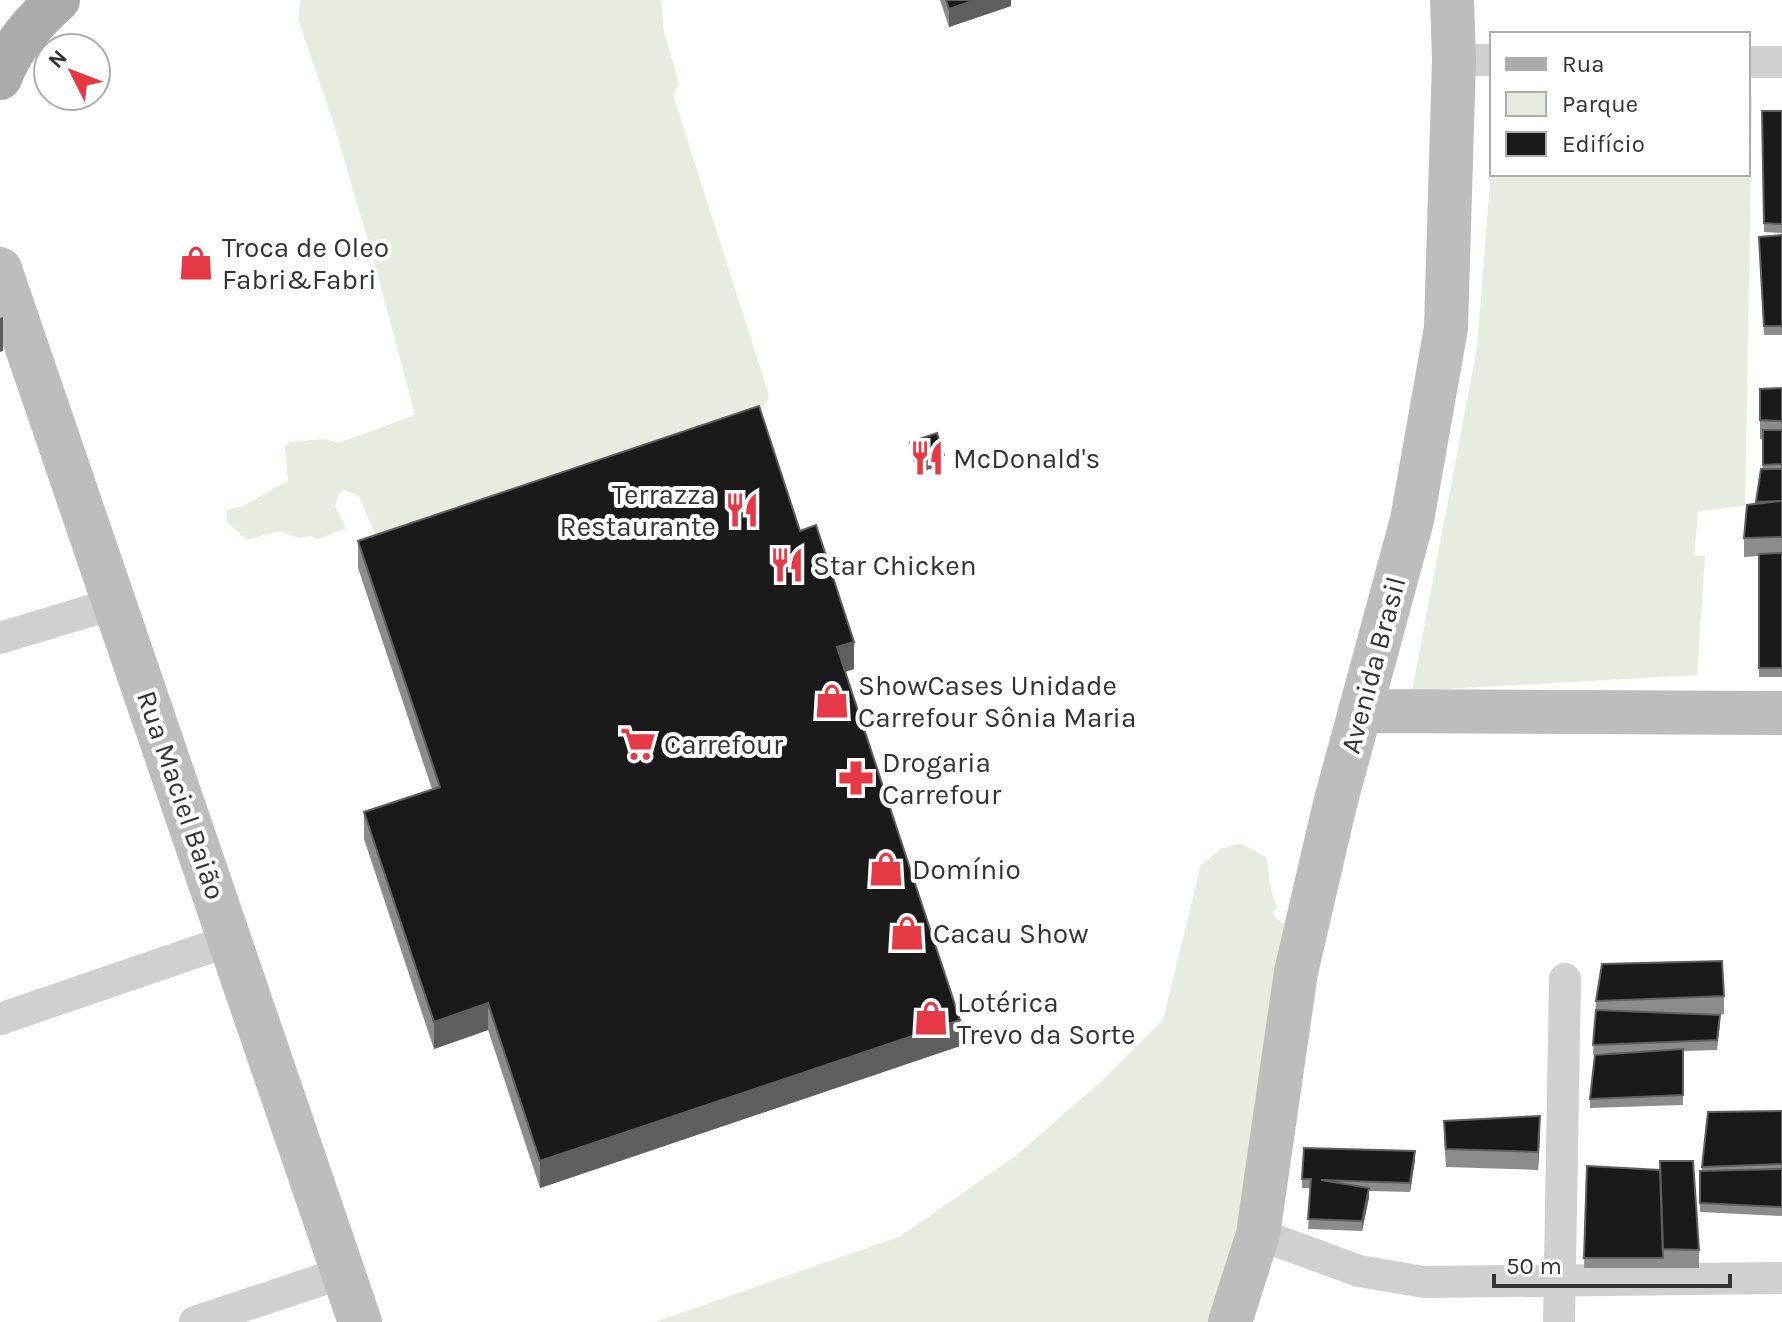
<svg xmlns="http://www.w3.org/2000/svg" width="1782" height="1322" font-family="Karla,sans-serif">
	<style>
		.green { fill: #e6ecdf }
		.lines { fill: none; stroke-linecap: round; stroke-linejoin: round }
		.street { stroke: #d0d0d0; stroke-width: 32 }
		.secondary { stroke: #bdbdbd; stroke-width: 44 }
		.primary { stroke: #ababab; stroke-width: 44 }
		.wall { fill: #8c8c8c }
		.shaded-wall { fill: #5f5f5f }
		.building { fill: #1a1a1a; stroke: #5f5f5f; stroke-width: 2 }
		.labels { text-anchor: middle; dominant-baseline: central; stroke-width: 8; stroke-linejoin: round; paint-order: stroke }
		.poi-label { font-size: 28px; fill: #333; stroke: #fff; text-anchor: start }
		.street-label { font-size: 28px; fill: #333; stroke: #fff }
	</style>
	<rect width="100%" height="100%" fill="#fff"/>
	<path class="green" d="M 301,0 L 661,0 L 664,31 L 679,83 L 673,95 L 769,395 L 758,418 L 381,548 L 359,496 L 344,490 L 339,493 L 335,506 L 346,528 L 319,539 L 309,536 L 299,538 L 280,531 L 247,540 L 227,522 L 227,510 L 243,506 L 288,481 L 285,447 L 290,442 L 324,439 L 339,443 L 415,415 L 377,272 L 332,118 L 298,19 Z
		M 1748,96 L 1752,96 L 1745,506 L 1698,511 L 1694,556 L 1705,556 L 1697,675 L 1412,691 L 1477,348 L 1492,157 L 1492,174 L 1748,174 Z
		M 1240,843 L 1266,857 C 1270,875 1269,891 1277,907 L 1273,913 L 1277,920 L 1289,926 L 1239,1219 L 1208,1322 L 655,1322 L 901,1236 L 1017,1155 L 1104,1079 L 1163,1020 L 1201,865 L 1221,849 Z"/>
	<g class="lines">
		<path class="street" d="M 1454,60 L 1492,60
			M 1748,62 L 1782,62
			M 0,638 L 116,603
			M 0,1019 L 231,940
			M 1258,1234 L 1359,1271 L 1424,1282 L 1782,1278
			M 195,1322 L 345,1272
			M 1559,1322 L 1565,979"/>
		<path class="secondary" d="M 0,269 L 360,1322
			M 1361,711 L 1782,713
			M 1230,1322 L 1258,1234 L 1296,972 L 1335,804 L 1412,520 L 1446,328 L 1454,60 L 1452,0"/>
		<path class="primary" d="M 0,78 C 12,46 33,22 58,0"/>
	</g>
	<path class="wall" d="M 940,0 L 1011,0 L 1011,6 L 949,27 Z
		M 1762,111 L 1782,111 L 1782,233 L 1764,232 Z
		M 1782,235 L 1782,335 L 1764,335 L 1759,246 Z
		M 1782,388 L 1782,677 L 1759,677 L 1759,556 L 1744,557 L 1744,538 L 1756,504 L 1761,469 L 1763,469 L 1763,439 L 1760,439 L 1760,389 Z
		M 910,442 L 944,464 L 918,473 L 910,452 Z
		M 800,531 L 854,669 L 845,672 L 960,1046 L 540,1188 L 488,1030 L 434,1049 L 364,839 L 364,812 L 432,789 L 358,568 L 358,541 Z
		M 1724,996 L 1724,1014 L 1705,1015 L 1720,1025 L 1717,1050 L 1683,1051 L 1683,1105 L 1590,1108 L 1590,1099 L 1624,1053 L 1593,1054 L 1596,1001 Z
		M 1782,1111 L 1782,1216 L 1700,1212 L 1700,1171 L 1702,1171 L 1702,1167 Z
		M 1444,1121 L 1540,1134 L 1538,1170 L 1446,1167 L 1444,1139 Z
		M 1415,1160 L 1410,1192 L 1369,1191 L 1369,1197 L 1362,1231 L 1308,1229 L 1311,1188 L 1302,1188 L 1302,1179 Z
		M 1587,1166 L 1699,1250 L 1699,1268 L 1584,1268 Z"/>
	<path class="shaded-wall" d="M 975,0 L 1011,0 L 1011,6 L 949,27 L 949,9 Z
		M 3,317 L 3,351 L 0,352 L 0,318 Z
		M 944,455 L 944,464 L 918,473 L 918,464 Z
		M 854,642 L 854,669 L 837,674 L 837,647 Z
		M 488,1003 L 488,1030 L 434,1049 L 434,1022 Z
		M 960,1020 L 960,1046 L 540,1188 L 540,1161 Z
		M 1540,1116 L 1540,1134 L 1538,1170 L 1538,1152 Z
		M 1415,1151 L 1415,1160 L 1410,1192 L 1410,1183 Z
		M 1369,1188 L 1369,1197 L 1362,1231 L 1362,1221 Z"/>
	<path class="building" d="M 946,0 L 975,0 L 949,9 Z
		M 1762,111 L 1782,111 L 1782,224 L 1764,223 Z
		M 1782,235 L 1782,326 L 1764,326 L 1759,237 Z
		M 1782,388 L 1782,421 L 1760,420 L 1760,389 Z
		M 759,406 L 800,531 L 816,525 L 854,642 L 837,647 L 960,1020 L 540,1161 L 488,1003 L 434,1022 L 364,812 L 440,787 L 358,541 Z
		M 1763,430 L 1782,430 L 1782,464 L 1763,465 Z
		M 937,433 L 944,455 L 918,464 L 910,442 Z
		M 1761,469 L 1782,469 L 1782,537 L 1744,538 L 1747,505 L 1781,501 L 1756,502 Z
		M 1782,553 L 1782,668 L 1759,668 L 1759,554 Z
		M 1722,961 L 1724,996 L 1596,1001 L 1602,964 Z
		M 1596,1010 L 1720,1015 L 1717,1040 L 1593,1045 Z
		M 1683,1049 L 1683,1095 L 1590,1099 L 1595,1055 Z
		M 1782,1111 L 1782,1164 L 1702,1167 L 1708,1112 Z
		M 1540,1116 L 1538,1152 L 1446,1149 L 1444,1121 Z
		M 1304,1148 L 1415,1151 L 1410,1183 L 1321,1180 L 1369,1188 L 1362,1221 L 1308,1219 L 1311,1179 L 1302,1179 Z
		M 1660,1161 L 1693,1161 L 1699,1250 L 1663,1249 Z
		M 1587,1166 L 1660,1170 L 1663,1258 L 1584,1258 Z
		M 1782,1169 L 1782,1207 L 1700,1203 L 1700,1171 Z"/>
	<defs>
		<g id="shop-bare" transform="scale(2.76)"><path d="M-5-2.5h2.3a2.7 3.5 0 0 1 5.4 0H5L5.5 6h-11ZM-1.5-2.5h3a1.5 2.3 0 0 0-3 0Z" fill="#e63946" stroke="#fff" stroke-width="2.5" paint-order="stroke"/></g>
		<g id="restaurant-bare" transform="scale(2.76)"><path d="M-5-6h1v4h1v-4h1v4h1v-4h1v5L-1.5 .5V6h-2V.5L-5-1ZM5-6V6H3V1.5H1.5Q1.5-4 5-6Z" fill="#e63946" stroke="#fff" stroke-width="2.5" paint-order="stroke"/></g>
		<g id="supermarket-bare" transform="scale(2.76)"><path d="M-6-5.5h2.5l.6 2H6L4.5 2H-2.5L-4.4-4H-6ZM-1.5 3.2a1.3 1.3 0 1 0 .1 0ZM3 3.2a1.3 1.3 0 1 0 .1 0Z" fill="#e63946" stroke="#fff" stroke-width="2.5" paint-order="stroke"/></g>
		<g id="pharmacy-bare" transform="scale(2.76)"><path d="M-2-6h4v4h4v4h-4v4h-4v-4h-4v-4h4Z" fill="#e63946" stroke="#fff" stroke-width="2.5" paint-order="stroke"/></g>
	</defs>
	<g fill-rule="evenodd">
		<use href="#shop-bare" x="196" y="263"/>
		<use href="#restaurant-bare" x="927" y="458"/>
		<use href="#restaurant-bare" x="742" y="510"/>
		<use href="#restaurant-bare" x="787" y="565"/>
		<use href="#shop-bare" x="832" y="701"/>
		<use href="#supermarket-bare" x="638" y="744"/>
		<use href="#pharmacy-bare" x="856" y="778"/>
		<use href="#shop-bare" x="886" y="869"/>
		<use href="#shop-bare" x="907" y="933"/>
		<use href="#shop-bare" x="931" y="1018"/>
	</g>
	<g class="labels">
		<g class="poi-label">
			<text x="222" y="247">Troca de Oleo<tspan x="222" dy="32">Fabri&amp;Fabri</tspan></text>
			<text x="953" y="458">McDonald's</text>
			<text x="716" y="494" text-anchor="end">Terrazza<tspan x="716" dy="32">Restaurante</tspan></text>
			<text x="813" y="565">Star Chicken</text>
			<text x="858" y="685">ShowCases Unidade<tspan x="858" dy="32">Carrefour Sônia Maria</tspan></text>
			<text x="664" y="744">Carrefour</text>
			<text x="882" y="762">Drogaria<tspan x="882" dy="32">Carrefour</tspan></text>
			<text x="912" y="869">Domínio</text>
			<text x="933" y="933">Cacau Show</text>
			<text x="957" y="1002">Lotérica<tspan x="957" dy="32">Trevo da Sorte</tspan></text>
		</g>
		<g class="street-label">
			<text transform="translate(1373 665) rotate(-75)">Avenida Brasil</text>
			<text transform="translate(181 795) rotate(71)">Rua Maciel Baião</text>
		</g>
	</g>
	<rect x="1490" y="32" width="260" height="144" fill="#ffffff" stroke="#adadad" stroke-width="2"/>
	<rect x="1506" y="58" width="40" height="12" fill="#ababab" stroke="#adadad" stroke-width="2"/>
	<text x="1562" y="72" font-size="24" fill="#333333">Rua</text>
	<rect x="1506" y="92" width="40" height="24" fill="#e6ecdf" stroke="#adadad" stroke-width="2"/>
	<text x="1562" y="112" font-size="24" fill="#333333">Parque</text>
	<rect x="1506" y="132" width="40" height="24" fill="#1a1a1a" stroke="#adadad" stroke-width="2"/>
	<text x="1562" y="152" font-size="24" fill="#333333">Edifício</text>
	<g transform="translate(72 72) rotate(312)"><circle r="38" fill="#ffffff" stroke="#adadad" stroke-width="2"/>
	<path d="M0-6L14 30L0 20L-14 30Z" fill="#e63946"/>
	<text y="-12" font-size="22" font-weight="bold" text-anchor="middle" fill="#333333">N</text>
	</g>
	<path d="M1494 1274v12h236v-12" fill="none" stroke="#333333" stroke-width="4"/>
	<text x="1506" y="1274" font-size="24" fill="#333333" stroke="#ffffff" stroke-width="6" paint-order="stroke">50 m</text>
</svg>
